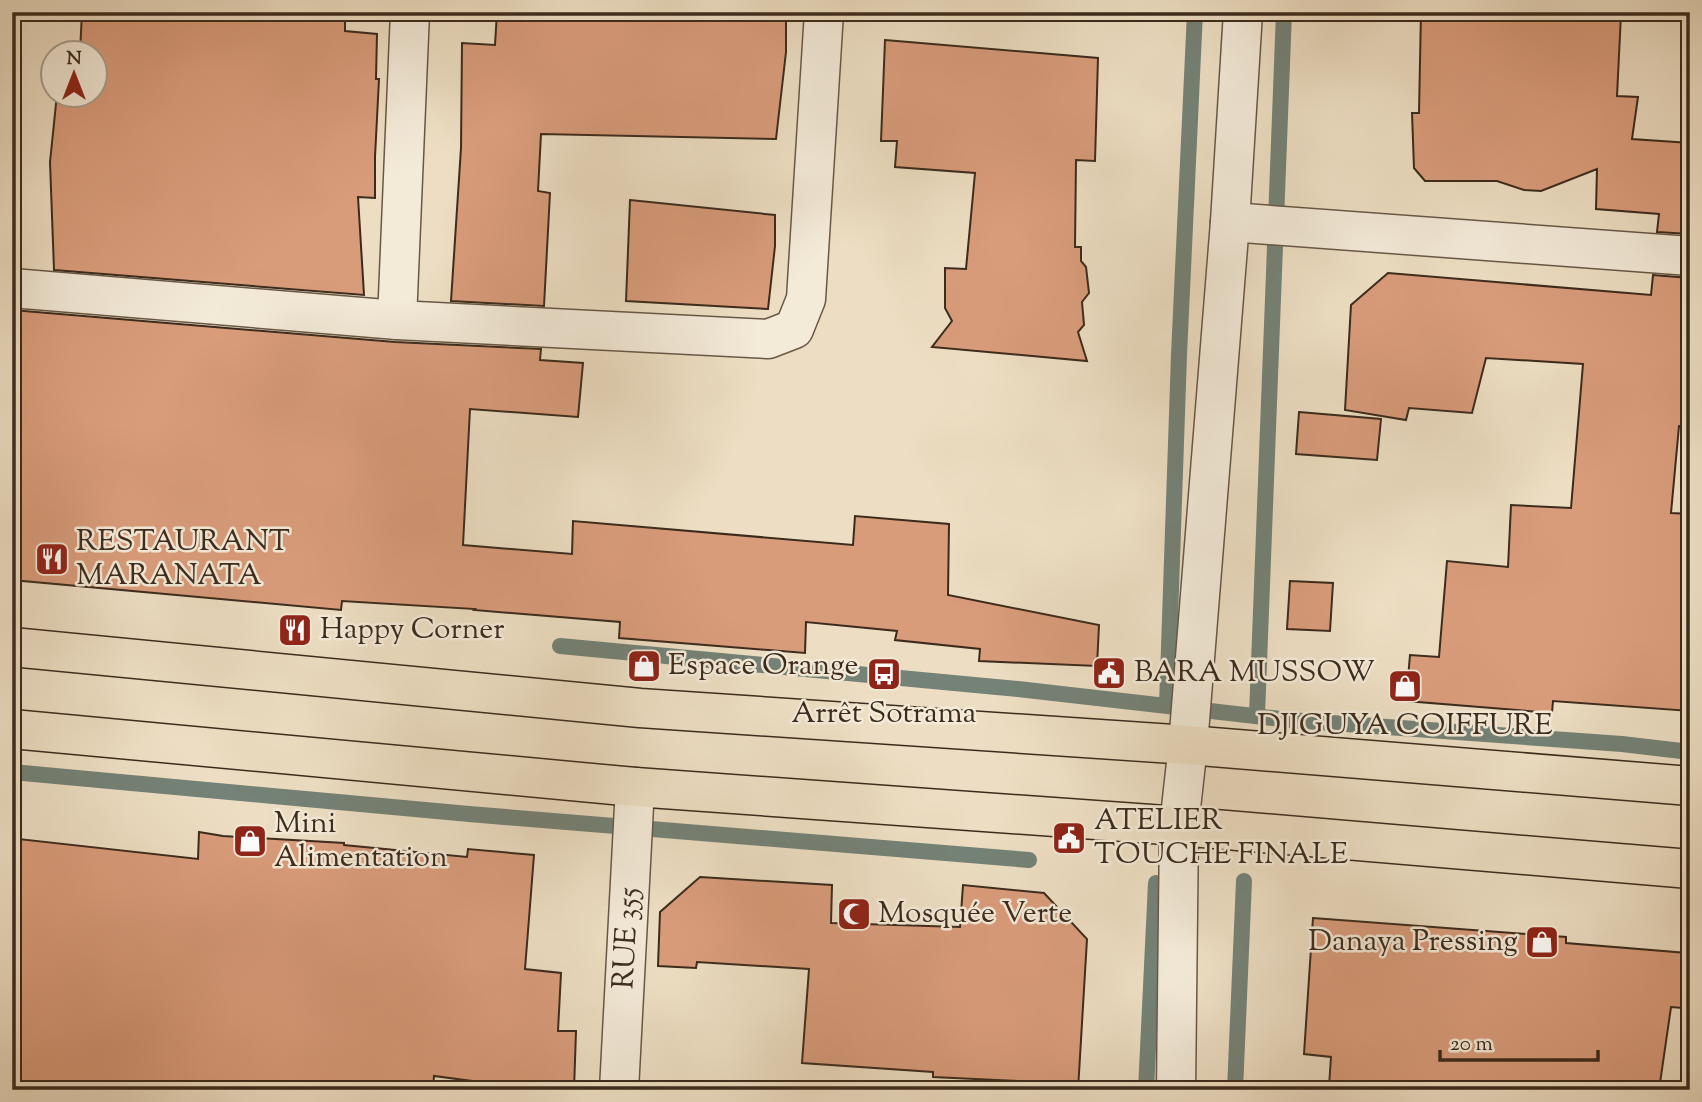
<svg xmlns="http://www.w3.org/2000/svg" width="1702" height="1102" font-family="'Sorts Mill Goudy',serif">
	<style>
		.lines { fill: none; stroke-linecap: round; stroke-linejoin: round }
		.stream { stroke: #748277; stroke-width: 16 }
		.building { fill: #d99c7b; stroke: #3c2b1d; stroke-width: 2 }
		.minor-casing { stroke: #685846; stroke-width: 41 }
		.major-casing { stroke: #3c2b1d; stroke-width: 41 }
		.minor { stroke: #f3ead8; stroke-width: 38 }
		.major { stroke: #eddec3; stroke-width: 38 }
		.labels { text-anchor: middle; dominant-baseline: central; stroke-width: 5; stroke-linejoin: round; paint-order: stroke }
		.poi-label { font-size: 30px; fill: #3c2b1d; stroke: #f3ead8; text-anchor: start }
		.street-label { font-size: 30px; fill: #3c2b1d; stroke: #f3ead8 }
	</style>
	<rect width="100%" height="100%" fill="#eddec3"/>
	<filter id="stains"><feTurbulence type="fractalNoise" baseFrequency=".00286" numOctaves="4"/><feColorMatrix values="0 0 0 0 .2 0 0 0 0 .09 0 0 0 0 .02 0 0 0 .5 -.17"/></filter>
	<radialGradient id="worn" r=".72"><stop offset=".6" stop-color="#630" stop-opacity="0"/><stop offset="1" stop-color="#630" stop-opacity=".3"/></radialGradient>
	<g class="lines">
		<path class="stream" d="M 560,646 L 1018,689 L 1290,720 L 1622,744 L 1690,752
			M 1167,706 L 1179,355 L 1195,12
			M 1257,715 L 1284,12
			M 12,772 L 469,814 L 1029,860
			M 1146,1090 L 1156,883
			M 1235,1090 L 1244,881"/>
	</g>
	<path class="building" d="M 82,12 L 345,12 L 345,31 L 377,34 L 376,79 L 379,79 L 375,157 L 375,198 L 358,197 L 364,295 L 54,270 L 50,162 L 57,94 L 94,94 L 94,52 L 80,52 Z
		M 497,12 L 786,12 L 786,52 L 776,139 L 541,134 L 538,191 L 550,193 L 544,306 L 451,301 L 461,148 L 462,43 L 495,45 Z
		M 1421,12 L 1594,12 L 1621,14 L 1617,96 L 1638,97 L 1632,139 L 1690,143 L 1690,234 L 1657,232 L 1659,214 L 1596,209 L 1597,169 L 1541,191 L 1524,190 L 1497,181 L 1425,181 L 1414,168 L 1412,113 L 1419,113 Z
		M 885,40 L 1098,58 L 1095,161 L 1076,160 L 1075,247 L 1081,247 L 1081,261 L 1086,267 L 1089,293 L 1082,302 L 1084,325 L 1078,332 L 1087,361 L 932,347 L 952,321 L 945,308 L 945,268 L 966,269 L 975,173 L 895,167 L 897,141 L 881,141 Z
		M 630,200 L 775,215 L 775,246 L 768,309 L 626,301 Z
		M 1388,273 L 1651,295 L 1653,275 L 1690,278 L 1690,403 L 1688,427 L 1679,426 L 1671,513 L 1690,514 L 1690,711 L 1553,701 L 1552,713 L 1406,701 L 1410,655 L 1439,657 L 1447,561 L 1508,567 L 1511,505 L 1571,508 L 1583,364 L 1486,358 L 1472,413 L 1409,408 L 1406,420 L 1345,410 L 1351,305 Z
		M 12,310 L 395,342 L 541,349 L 540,360 L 583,363 L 578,417 L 470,409 L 463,545 L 572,554 L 573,521 L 853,545 L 855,516 L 949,524 L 948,595 L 1099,625 L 1097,666 L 979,661 L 980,649 L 895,640 L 897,631 L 806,622 L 805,653 L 619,638 L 620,622 L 474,610 L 475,609 L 342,601 L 341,610 L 12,580 Z
		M 1299,412 L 1381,419 L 1377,460 L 1296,454 Z
		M 1290,581 L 1333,583 L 1330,631 L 1287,629 Z
		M 199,832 L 223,836 L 344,843 L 344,845 L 467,857 L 468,849 L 534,855 L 525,969 L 561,973 L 558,1031 L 576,1031 L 574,1090 L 539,1090 L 434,1076 L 433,1090 L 12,1090 L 12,1040 L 15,1040 L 19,839 L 198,859 Z
		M 700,877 L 832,885 L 831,923 L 960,927 L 963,885 L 1044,893 L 1087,939 L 1078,1090 L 1038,1090 L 1038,1082 L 933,1077 L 933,1072 L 802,1063 L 809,969 L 697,962 L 696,968 L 658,966 L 660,912 Z
		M 1313,918 L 1566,937 L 1566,943 L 1687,953 L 1683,1008 L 1671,1007 L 1659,1090 L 1367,1090 L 1329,1087 L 1331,1057 L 1304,1054 Z"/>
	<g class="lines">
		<g class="minor-casing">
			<g id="minor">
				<path d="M 1230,222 L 1690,256"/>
				<path d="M 12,288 L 397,320 L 768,339 L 794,329 L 806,299 L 824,12"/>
				<path d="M 397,320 L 410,12"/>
				<path id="s1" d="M 619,1090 L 635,787"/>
				<path d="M 1176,1090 L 1179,826 L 1188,745 L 1230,222 L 1243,12"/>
			</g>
		</g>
		<g class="major-casing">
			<path id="major" d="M 12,647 L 640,708 L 1188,745 L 1690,786
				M 12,729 L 635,787 L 1179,826 L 1690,869"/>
		</g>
		<use href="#minor" class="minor"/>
		<use href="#major" class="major"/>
	</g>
	<defs>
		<g id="restaurant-square" transform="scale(1.75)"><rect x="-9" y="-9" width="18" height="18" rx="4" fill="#8f2418" stroke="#f3ead8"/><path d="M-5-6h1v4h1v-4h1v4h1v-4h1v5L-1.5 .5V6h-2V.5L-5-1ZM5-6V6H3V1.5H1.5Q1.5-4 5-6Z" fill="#fff"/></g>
		<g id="shop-square" transform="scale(1.75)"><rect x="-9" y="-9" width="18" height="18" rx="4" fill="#8f2418" stroke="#f3ead8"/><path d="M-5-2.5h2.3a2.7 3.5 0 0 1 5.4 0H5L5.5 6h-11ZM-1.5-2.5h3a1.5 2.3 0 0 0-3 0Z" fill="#fff"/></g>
		<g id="civic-square" transform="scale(1.75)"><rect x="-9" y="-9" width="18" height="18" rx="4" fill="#8f2418" stroke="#f3ead8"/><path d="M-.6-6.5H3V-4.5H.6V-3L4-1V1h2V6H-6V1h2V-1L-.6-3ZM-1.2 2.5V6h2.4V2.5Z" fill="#fff"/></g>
		<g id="bus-square" transform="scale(1.75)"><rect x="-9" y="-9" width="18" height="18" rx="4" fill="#8f2418" stroke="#f3ead8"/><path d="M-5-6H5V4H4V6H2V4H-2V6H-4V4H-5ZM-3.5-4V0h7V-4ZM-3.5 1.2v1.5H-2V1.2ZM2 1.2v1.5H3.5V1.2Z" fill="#fff"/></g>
		<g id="mosque-square" transform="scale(1.75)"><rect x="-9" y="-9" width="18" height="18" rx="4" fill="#8f2418" stroke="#f3ead8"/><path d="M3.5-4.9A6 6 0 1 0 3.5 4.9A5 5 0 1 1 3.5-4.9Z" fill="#fff"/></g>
	</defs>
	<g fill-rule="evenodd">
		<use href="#restaurant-square" x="52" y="559"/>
		<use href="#restaurant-square" x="295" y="630"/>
		<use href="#shop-square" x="644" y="666"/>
		<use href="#civic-square" x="1109" y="673"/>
		<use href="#bus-square" x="884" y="674"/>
		<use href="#shop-square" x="1405" y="686"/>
		<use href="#civic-square" x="1069" y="838"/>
		<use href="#shop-square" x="250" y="841"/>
		<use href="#mosque-square" x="854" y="914"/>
		<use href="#shop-square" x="1542" y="942"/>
	</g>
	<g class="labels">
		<g class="poi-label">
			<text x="76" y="542">RESTAURANT<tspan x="76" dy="34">MARANATA</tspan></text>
			<text x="320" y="630">Happy Corner</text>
			<text x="668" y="666">Espace Orange</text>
			<text x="1134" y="673">BARA MUSSOW</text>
			<text x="884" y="714" text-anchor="middle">Arrêt Sotrama</text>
			<text x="1405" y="726" text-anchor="middle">DJIGUYA COIFFURE</text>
			<text x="1094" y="821">ATELIER<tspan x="1094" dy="34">TOUCHE FINALE</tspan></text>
			<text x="274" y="824">Mini<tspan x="274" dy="34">Alimentation</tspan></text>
			<text x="878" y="914">Mosquée Verte</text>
			<text x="1518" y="942" text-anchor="end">Danaya Pressing</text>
		</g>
		<g class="street-label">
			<text stroke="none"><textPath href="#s1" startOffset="152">RUE 355</textPath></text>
		</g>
	</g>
	<rect width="1702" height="1102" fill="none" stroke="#eddec3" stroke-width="42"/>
	<rect x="14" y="14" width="1674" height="1074" fill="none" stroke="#3c2b1d" stroke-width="3.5"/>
	<rect x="21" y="21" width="1660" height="1060" fill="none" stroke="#3c2b1d" stroke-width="2"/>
	<g transform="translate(74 74)"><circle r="33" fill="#f3ead8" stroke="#aa9e8d" stroke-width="2"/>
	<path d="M0-5L12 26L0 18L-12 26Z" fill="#8f2418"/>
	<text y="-10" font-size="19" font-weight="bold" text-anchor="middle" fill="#3c2b1d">N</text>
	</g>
	<path d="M1440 1050v10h158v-10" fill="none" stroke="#3c2b1d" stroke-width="3.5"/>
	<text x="1450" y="1050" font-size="21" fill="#3c2b1d" stroke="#f3ead8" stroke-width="5" paint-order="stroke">20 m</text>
	<rect width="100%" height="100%" filter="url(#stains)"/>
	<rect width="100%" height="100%" fill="url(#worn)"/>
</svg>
